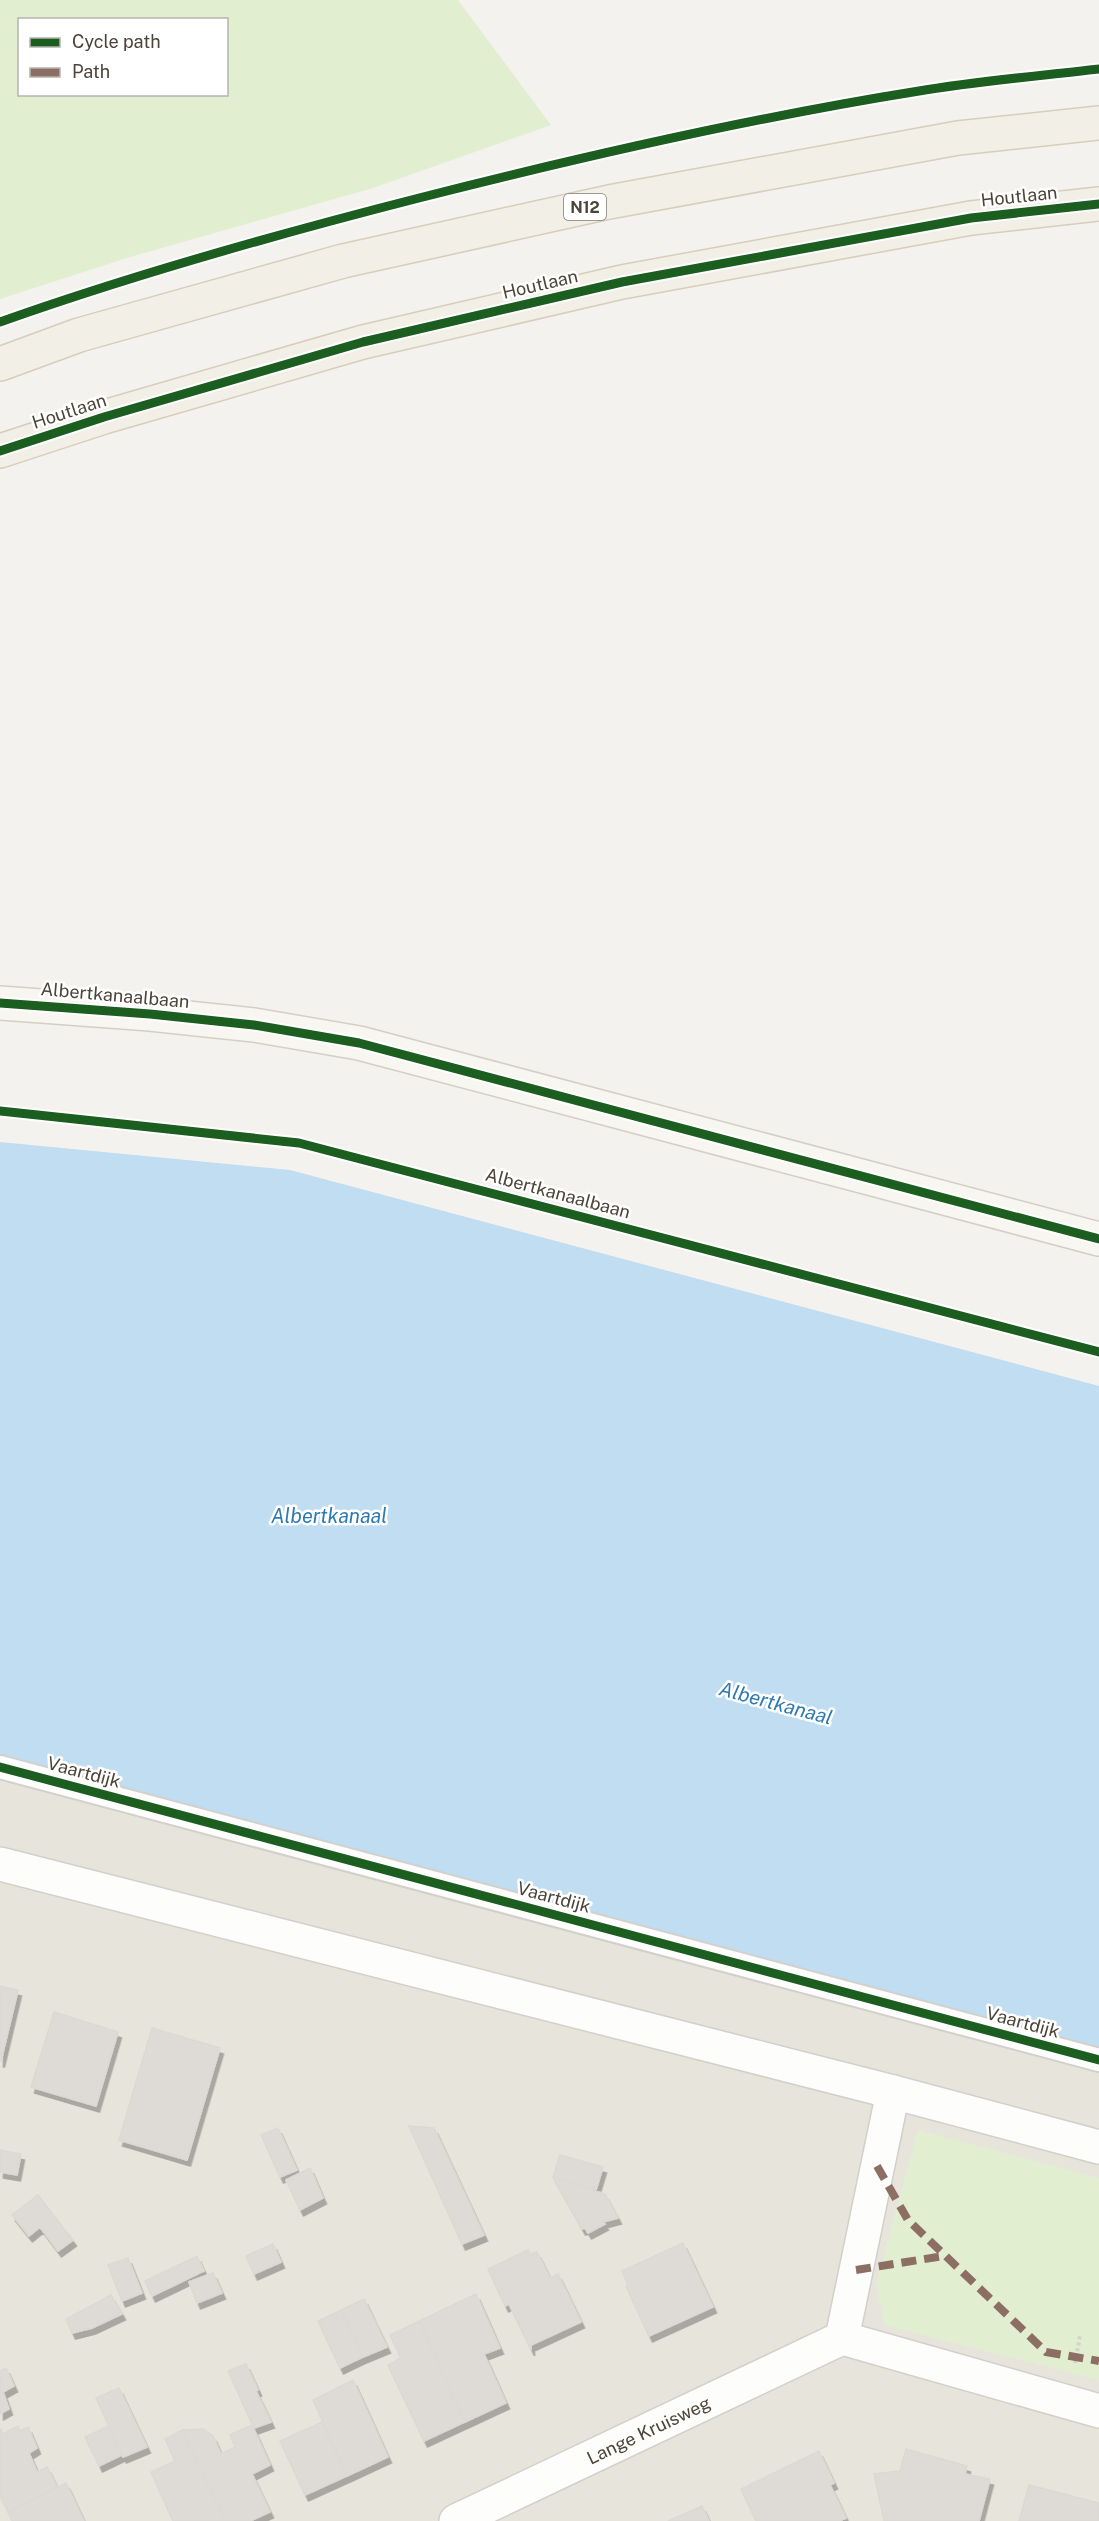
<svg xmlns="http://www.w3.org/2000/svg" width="1099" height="2521" font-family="'Public Sans',sans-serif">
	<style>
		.residential { fill: #e7e4dc }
		.green { fill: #e1eecf; fill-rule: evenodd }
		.water { fill: #c0ddf1 }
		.building { fill: #dedbd6; stroke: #dcd9d4; stroke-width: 1.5; filter: url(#shadow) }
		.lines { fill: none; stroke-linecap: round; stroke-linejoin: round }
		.lane-casing { stroke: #d2d0cb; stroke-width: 26 }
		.street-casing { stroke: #d2d0cb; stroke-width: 36 }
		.secondary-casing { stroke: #d3cfc5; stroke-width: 36 }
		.primary-casing { stroke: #d6cebb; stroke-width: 36 }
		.path { stroke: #d3d2cc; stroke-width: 4; stroke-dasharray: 3 3; stroke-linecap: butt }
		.lane { stroke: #fdfdfc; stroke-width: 22 }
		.street { stroke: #fdfdfc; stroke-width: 33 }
		.secondary { stroke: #f7f6f1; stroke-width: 33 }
		.primary { stroke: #f2efe6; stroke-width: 33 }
		.quiet { stroke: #8d6e63; stroke-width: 8; stroke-dasharray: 15 8; stroke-linecap: butt }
		.cycleway-casing { stroke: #fff; stroke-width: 13 }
		.cycleway { stroke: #1b5e20; stroke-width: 9 }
		.labels { text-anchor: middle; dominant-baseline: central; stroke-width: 5; stroke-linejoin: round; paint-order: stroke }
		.shield { fill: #fff; stroke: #817c74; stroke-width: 1.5 }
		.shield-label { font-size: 16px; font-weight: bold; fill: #4b4439 }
		.street-label { font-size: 18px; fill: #4b4439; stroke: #fff }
		.water-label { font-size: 20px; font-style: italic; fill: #2e7ab2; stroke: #fff }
	</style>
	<defs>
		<filter id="shadow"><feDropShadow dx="3.5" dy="6" stdDeviation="0" flood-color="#0004"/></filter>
	</defs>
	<rect width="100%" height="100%" fill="#f4f2ee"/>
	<path class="residential" d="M 0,1765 L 1099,2050 L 1099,2521 L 0,2521 Z"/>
	<path class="green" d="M 0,0 L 458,0 L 551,125 L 373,188 L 130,257 L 0,299 ZM 20,20 L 226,20 L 226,94 L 20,94 Z
		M 918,2130 L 1099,2178 L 1099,2380 L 884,2325 L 876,2283 Z"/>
	<path class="water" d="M 0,1142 L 290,1170 L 1099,1386 L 1099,2050 L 0,1765 Z"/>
	<path class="building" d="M 0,1986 L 18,1990 L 1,2061 L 0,2061 Z
		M 54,2012 L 118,2032 L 96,2106 L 31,2087 Z
		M 152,2028 L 220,2048 L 187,2160 L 119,2140 Z
		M 409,2126 L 434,2128 L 484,2235 L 462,2244 Z
		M 278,2128 L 297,2170 L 280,2177 L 261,2135 Z
		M 0,2150 L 21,2154 L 17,2175 L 0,2172 Z
		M 560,2155 L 603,2167 L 596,2190 L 553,2177 Z
		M 310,2168 L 323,2198 L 300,2210 L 286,2180 Z
		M 553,2177 L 605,2194 L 618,2218 L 603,2222 L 605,2224 L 588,2233 L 585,2228 L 582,2229 Z
		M 38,2195 L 73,2240 L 58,2251 L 40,2227 L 29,2236 L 12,2215 Z
		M 683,2243 L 713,2307 L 649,2336 L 626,2286 L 628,2285 L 622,2271 Z
		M 273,2244 L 281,2262 L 254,2274 L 246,2256 Z
		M 528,2250 L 530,2254 L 537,2252 L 550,2278 L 558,2274 L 581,2322 L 531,2345 L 531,2350 L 509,2304 L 505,2306 L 488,2269 Z
		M 197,2256 L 204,2271 L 152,2296 L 145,2281 Z
		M 128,2258 L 142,2293 L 122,2301 L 108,2265 Z
		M 213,2273 L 222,2293 L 197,2303 L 189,2282 Z
		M 476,2294 L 500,2348 L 484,2354 L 506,2403 L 465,2422 L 419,2321 Z
		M 111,2295 L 122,2314 L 92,2328 L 72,2333 L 66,2319 Z
		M 364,2299 L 387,2347 L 363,2357 L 341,2310 Z
		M 341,2310 L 363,2357 L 340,2368 L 318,2321 Z
		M 419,2321 L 465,2422 L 424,2441 L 388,2365 L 401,2358 L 390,2335 Z
		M 246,2364 L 258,2390 L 256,2391 L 271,2422 L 254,2428 L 228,2371 Z
		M 6,2368 L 14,2386 L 3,2392 L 9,2409 L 0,2414 L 0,2371 Z
		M 353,2380 L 388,2457 L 347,2476 L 313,2400 Z
		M 119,2388 L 147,2447 L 123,2457 L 96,2398 Z
		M 322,2422 L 347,2476 L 305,2495 L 280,2441 Z
		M 252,2425 L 270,2465 L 252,2474 L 270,2512 L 250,2521 L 225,2521 L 182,2430 L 203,2429 L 213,2436 L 221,2454 L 235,2447 L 230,2435 Z
		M 18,2426 L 20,2431 L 0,2441 L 0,2428 L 3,2434 Z
		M 108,2426 L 122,2455 L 99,2466 L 85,2437 Z
		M 28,2427 L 37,2448 L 29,2453 L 37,2472 L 47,2467 L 57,2487 L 8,2512 L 0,2496 L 0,2441 Z
		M 182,2430 L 225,2521 L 173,2521 L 151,2472 L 175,2461 L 165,2439 Z
		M 906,2449 L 967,2466 L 965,2474 L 990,2479 L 979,2521 L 884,2521 L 874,2474 L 900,2471 Z
		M 819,2451 L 834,2483 L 830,2485 L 846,2518 L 839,2521 L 756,2521 L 741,2489 Z
		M 66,2483 L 84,2521 L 12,2521 L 8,2512 Z
		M 1029,2485 L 1099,2503 L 1099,2521 L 1019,2521 Z
		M 702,2506 L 709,2521 L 668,2521 Z"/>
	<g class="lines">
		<g class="lane-casing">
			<path id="lane" d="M 0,1767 L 1099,2060"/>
		</g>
		<g class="street-casing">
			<g id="street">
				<path d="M 0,1864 L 893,2092 L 1099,2147"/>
				<path d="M 842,2338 L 893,2092"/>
				<path id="s1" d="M 456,2521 L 842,2338 L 1099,2411"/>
			</g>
		</g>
		<g class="secondary-casing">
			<path id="secondary" d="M 0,1003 L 150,1014 L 254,1025 L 359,1043 L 1099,1239"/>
		</g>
		<g class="primary-casing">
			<path id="primary" d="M 0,364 L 79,335 L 343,261 L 609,202 L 958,138 L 1099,123
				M 0,451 L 104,417 L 363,342 L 622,282 L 971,218 L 1099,204"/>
		</g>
		<path class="path" d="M 1075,2363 L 1080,2336"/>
		<use href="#lane" class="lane"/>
		<use href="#street" class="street"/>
		<use href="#secondary" class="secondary"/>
		<use href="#primary" class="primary"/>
		<path class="quiet" d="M 877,2166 L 908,2220 L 1046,2352 L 1099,2361
			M 856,2270 L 944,2256"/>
		<g class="cycleway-casing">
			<path id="cycleway" d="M 0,322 C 138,273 278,234 419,198 C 584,156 750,118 919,91 C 978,81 1039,76 1099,69
				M 0,451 L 104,417 L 363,342 L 622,282 L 971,218 L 1099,204
				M 0,1003 L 150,1014 L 254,1025 L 359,1043 L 1099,1239
				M 0,1111 L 299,1143 L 1099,1352
				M 0,1767 L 1099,2060"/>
		</g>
		<use href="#cycleway" class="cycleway"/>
	</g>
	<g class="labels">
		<rect class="shield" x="564" y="194" width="42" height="26" rx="4.5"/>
		<g class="shield-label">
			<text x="585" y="207">N12</text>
		</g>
		<g class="street-label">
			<text transform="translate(1019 196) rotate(-6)">Houtlaan</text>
			<text transform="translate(540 284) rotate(-13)">Houtlaan</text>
			<text transform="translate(69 411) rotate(-18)">Houtlaan</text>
			<text transform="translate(115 995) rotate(5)">Albertkanaalbaan</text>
			<text transform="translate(558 1193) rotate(15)">Albertkanaalbaan</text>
			<text transform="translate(84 1772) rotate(15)">Vaartdijk</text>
			<text transform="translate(554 1897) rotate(15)">Vaartdijk</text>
			<text transform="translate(1023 2022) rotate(15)">Vaartdijk</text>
			<text stroke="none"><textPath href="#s1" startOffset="213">Lange Kruisweg</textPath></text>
		</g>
		<g class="water-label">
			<text x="329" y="1516">Albertkanaal</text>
			<text transform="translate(776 1703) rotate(15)">Albertkanaal</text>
		</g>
	</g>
	<rect x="18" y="18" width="210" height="78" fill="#ffffff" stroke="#b7b4b0" stroke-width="1.5"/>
	<rect x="30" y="38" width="30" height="9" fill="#1b5e20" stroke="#b7b4b0" stroke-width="1.5"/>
	<text x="72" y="48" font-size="18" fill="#4b4439">Cycle path</text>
	<rect x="30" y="68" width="30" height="9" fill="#8d6e63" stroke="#b7b4b0" stroke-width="1.5"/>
	<text x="72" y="78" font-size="18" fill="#4b4439">Path</text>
</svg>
